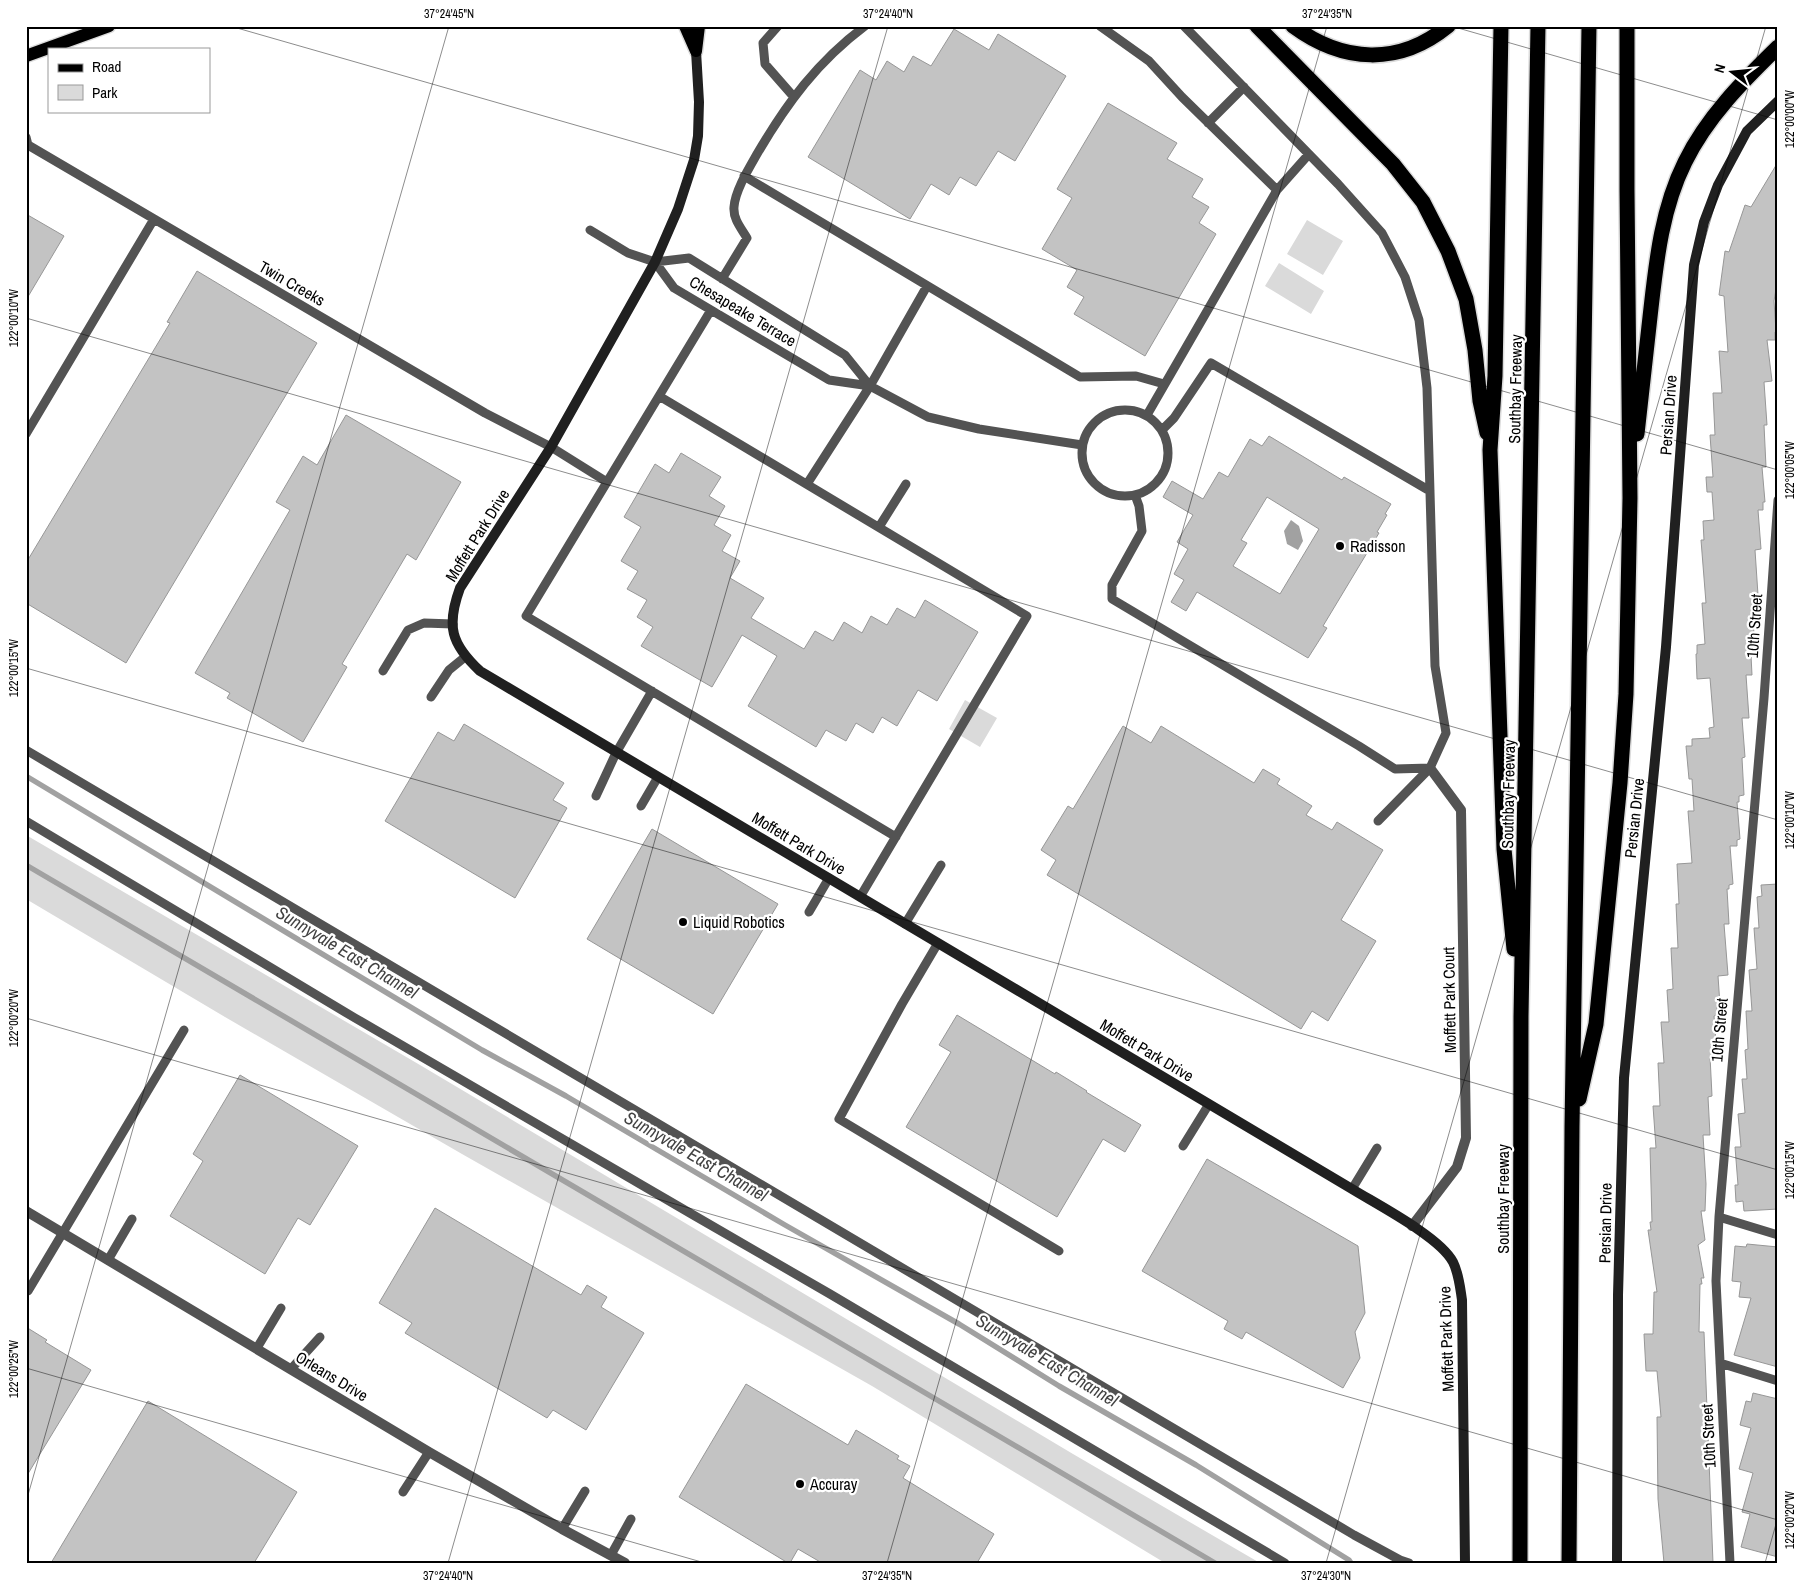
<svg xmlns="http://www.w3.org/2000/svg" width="1804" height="1589" font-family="'Archivo Narrow',sans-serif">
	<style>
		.green { fill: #dadada }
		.water { fill: #a1a1a1 }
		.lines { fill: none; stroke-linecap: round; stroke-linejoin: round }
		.stream { stroke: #a1a1a1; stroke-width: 5.5 }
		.building { fill: #c3c3c3; stroke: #979797; fill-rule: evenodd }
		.primary-casing { stroke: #dbdbdb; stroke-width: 15 }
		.highway-casing { stroke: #dbdbdb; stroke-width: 18 }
		.lane { stroke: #535353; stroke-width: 9 }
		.street { stroke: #535353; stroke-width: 10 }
		.secondary { stroke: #202020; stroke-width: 10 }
		.primary { stroke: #000; stroke-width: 12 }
		.highway { stroke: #000; stroke-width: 15 }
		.ticks { fill: none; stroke: #000; stroke-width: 1; stroke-opacity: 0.45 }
		.poi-dot { fill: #000; stroke: #fff; stroke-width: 2 }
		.labels { text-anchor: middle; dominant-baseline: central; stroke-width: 4.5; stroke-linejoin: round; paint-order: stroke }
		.street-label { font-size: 16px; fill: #000; stroke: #fff }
		.poi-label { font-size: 16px; fill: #000; stroke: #fff; text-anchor: start }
		.water-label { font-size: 18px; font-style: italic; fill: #424242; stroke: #fff }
		.neatline { fill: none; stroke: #000; stroke-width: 2 }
		.ticks-label { font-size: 12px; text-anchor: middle; fill: #000 }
	</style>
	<rect width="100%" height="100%" fill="#fff"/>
	<path class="green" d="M 1307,220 L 1343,241 L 1323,275 L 1287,254 Z
		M 1279,263 L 1324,291 L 1311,314 L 1265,286 Z
		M 965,700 L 997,718 L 980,747 L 949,729 Z
		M 26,835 L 420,1065 L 1073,1454 L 1260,1563 L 1165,1563 L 872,1386 L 462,1154 L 225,1017 L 26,899 Z"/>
	<path class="water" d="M 1291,520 L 1299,526 L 1303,541 L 1298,550 L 1287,544 L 1284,531 Z"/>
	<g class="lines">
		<path class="stream" d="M 26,776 L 482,1050 L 566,1096 L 785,1225 L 959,1324 L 1059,1386 L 1196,1465 L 1349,1560 L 1351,1563
			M 26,865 L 1215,1563"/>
	</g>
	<path class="building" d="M 954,29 L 989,50 L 998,34 L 1066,76 L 1015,161 L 998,151 L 976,186 L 960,177 L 949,195 L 931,184 L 910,219 L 808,157 L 860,70 L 876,80 L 887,61 L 904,72 L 913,56 L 931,66 Z
		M 1108,103 L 1177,143 L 1167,159 L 1203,179 L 1192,197 L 1209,207 L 1199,223 L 1216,234 L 1145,356 L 1074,314 L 1084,297 L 1067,287 L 1077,270 L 1042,249 L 1072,198 L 1057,189 Z
		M 1778,162 L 1778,277 L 1774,301 L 1776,331 L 1775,332 L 1775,340 L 1767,340 L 1772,381 L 1764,382 L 1767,425 L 1764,425 L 1766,467 L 1762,467 L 1765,502 L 1763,502 L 1763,510 L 1758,510 L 1761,549 L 1755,550 L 1758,595 L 1752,595 L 1754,635 L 1750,636 L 1752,675 L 1746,675 L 1749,718 L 1742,718 L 1745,757 L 1742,758 L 1744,795 L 1739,796 L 1739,802 L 1737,802 L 1740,839 L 1737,840 L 1737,846 L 1730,846 L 1733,884 L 1729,885 L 1729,889 L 1727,889 L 1729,924 L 1724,924 L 1728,975 L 1718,976 L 1720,1005 L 1717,1005 L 1717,1015 L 1714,1016 L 1717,1055 L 1710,1056 L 1712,1096 L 1708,1097 L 1710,1135 L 1703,1135 L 1706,1184 L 1705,1211 L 1701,1211 L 1705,1240 L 1698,1245 L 1704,1278 L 1701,1278 L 1702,1284 L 1700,1284 L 1699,1332 L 1704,1332 L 1713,1563 L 1664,1563 L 1658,1499 L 1657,1417 L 1661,1417 L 1657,1371 L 1646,1371 L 1644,1334 L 1653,1334 L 1654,1292 L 1657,1292 L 1648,1230 L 1651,1230 L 1650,1222 L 1652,1222 L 1650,1148 L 1656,1148 L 1653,1106 L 1660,1106 L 1658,1063 L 1664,1063 L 1661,1022 L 1669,1022 L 1667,990 L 1673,989 L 1671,948 L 1678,948 L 1676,904 L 1679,904 L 1677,864 L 1692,863 L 1688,811 L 1694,811 L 1692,779 L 1689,779 L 1686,746 L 1692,746 L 1692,739 L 1710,738 L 1709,728 L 1714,727 L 1710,678 L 1697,679 L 1696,654 L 1697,654 L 1697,645 L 1705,644 L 1702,603 L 1706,603 L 1701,540 L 1704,540 L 1703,521 L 1714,520 L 1712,492 L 1707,492 L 1706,477 L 1713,477 L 1710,435 L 1715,435 L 1713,393 L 1722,393 L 1719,351 L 1728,352 L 1724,296 L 1719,295 L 1725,251 L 1729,252 L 1745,205 L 1751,207 Z
		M 26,214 L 64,236 L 26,300 Z
		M 197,271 L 317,343 L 126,663 L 26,603 L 26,563 L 170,323 L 167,322 Z
		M 346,415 L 461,482 L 416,560 L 407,554 L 342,664 L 347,667 L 303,742 L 227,698 L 230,693 L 195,673 L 290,510 L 276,502 L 303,456 L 317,465 Z
		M 1269,436 L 1342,480 L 1344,477 L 1391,504 L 1385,514 L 1387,515 L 1377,532 L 1379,533 L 1323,626 L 1327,628 L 1308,658 L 1197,592 L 1186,611 L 1171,602 L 1184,580 L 1174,574 L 1188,549 L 1177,542 L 1193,515 L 1163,497 L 1172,481 L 1203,499 L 1219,472 L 1228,477 L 1250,439 L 1262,446 ZM 1267,497 L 1319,529 L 1280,594 L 1233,566 L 1247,543 L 1241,540 Z
		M 681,453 L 721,477 L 709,496 L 725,506 L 714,525 L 731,535 L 722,551 L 740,561 L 730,578 L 764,598 L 751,618 L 804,649 L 815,631 L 833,641 L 844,622 L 862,633 L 871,616 L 887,625 L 897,608 L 915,618 L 925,600 L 978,632 L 937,701 L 918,690 L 897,726 L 882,717 L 873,733 L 856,723 L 846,741 L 826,730 L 816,747 L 748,706 L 777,656 L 742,635 L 712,687 L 641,646 L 653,627 L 637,617 L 647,600 L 627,589 L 638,571 L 621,561 L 641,527 L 624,517 L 655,464 L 669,473 Z
		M 464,724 L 564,783 L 553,800 L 567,808 L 515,898 L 385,821 L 438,732 L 454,741 Z
		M 1123,726 L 1151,743 L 1161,726 L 1254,783 L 1263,769 L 1280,779 L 1277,784 L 1312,806 L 1306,815 L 1332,830 L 1337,822 L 1383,850 L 1341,920 L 1376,941 L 1328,1021 L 1312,1011 L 1301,1029 L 1047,875 L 1056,860 L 1041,850 L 1068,806 L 1073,809 Z
		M 652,829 L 778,904 L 713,1014 L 587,939 Z
		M 1778,884 L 1778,1209 L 1744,1211 L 1743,1201 L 1736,1202 L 1735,1185 L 1738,1185 L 1735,1147 L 1741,1147 L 1738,1114 L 1745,1113 L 1742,1079 L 1747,1079 L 1745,1050 L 1748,1049 L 1746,1011 L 1752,1011 L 1749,970 L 1757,969 L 1754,928 L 1759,928 L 1757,897 L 1762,896 L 1761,885 Z
		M 957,1015 L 1055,1074 L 1056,1072 L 1087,1091 L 1086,1092 L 1141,1125 L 1125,1152 L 1103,1139 L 1057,1217 L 906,1127 L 951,1052 L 939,1045 Z
		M 240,1075 L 358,1146 L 310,1225 L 298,1218 L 265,1274 L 170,1216 L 203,1161 L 193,1154 Z
		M 1207,1159 L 1358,1246 L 1365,1313 L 1355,1332 L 1360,1358 L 1343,1388 L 1246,1332 L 1242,1339 L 1224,1329 L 1228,1321 L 1142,1271 Z
		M 435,1208 L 581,1295 L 587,1285 L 607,1297 L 601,1307 L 644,1333 L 586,1430 L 553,1410 L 547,1418 L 405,1333 L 412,1323 L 379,1303 Z
		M 1747,1244 L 1778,1247 L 1778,1367 L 1734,1355 L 1751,1298 L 1739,1297 L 1741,1282 L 1732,1281 L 1735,1246 L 1746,1247 Z
		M 26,1327 L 47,1340 L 45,1342 L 91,1370 L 26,1477 Z
		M 746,1384 L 848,1445 L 856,1430 L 899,1456 L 897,1459 L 910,1466 L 903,1478 L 994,1534 L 977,1563 L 822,1563 L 798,1549 L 790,1563 L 788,1563 L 679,1497 Z
		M 1753,1393 L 1778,1399 L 1778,1557 L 1741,1547 L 1750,1514 L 1742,1512 L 1753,1473 L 1739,1469 L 1751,1428 L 1740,1425 L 1746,1401 L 1751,1402 Z
		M 148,1401 L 297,1492 L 254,1563 L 51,1563 Z"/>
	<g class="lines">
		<g class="primary-casing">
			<path id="primary" d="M 685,26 L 696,51
				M 696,51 L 699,26
				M 26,56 L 109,26"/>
		</g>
		<g class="highway-casing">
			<path id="highway" d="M 1257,26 L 1393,164 L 1423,202 L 1448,251 L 1466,299 L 1475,350 L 1480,401 L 1487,433
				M 1293,26 C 1343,63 1399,66 1448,26
				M 1501,26 L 1495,376 L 1490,450 L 1504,849 L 1514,949
				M 1637,434 C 1641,395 1646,356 1650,317 C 1656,264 1661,210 1685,162 C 1707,117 1743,81 1778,47
				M 1579,1099 L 1596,1024 L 1620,783 L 1626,694 L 1630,498 L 1627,190 L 1627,26
				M 1520,1563 L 1521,1016 L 1538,26
				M 1569,1563 L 1572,1127 L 1589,26"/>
		</g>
		<path class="lane" d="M 778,26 L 763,43 L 765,64 L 793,96
			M 1100,26 L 1149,61 L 1182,97 L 1277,190
			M 1184,26 L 1338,184 L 1382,233 L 1405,277 L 1419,320 L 1427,388 L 1435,666 L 1446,733 L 1430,768 L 1378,821
			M 1208,123 L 1244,87
			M 26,137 L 28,145 L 485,413 L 551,447 L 607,482
			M 744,176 L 1080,377 L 1136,376 L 1164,384
			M 590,230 L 628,253 L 655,262 L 689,258 L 845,355 L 870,386
			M 655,262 L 674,288 L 829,380 L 870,386 L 928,417 L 979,429 L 1082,445
			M 722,279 L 747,238 C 741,228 733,219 734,207 C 735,191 749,168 757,154 C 787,103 817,62 865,26
			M 711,310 L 526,616 L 896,837
			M 659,396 L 1027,616 L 860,897
			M1082 453a43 43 0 1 1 86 0a43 43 0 1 1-86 0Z
			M 1147,415 L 1277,190 L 1309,154
			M 1162,430 L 1174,418 L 1211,363 L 1430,491
			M 26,434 L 154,219
			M 807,484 L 870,386 L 927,286
			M 1135,495 L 1139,506 L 1142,531 L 1112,585 L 1112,599 L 1359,746 L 1395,769 L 1430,768
			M 879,527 L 906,484
			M 383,671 L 408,630 L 424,623 L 453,624
			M 431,697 L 449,670 L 465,657
			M 26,750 L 1354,1535 L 1400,1560 L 1409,1563
			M 596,796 L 616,753 L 652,691
			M 641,806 L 658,777
			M 26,821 L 355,1018 L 695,1216 L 830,1294 L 1285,1563
			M 809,912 L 829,878
			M 905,924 L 941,865
			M 938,943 L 902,1004 L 839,1119 L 1059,1251
			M 1183,1146 L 1209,1104
			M 1352,1189 L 1377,1148
			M 1719,1217 L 1778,1235
			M 108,1260 L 132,1219
			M 28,1291 L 184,1030
			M 257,1348 L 281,1308
			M 1720,1363 L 1778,1381
			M 291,1369 L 320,1337
			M 403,1492 L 429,1452
			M 562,1529 L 585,1491
			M 611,1555 L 631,1519
			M 1730,1563 L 1716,1281 L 1719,1217 L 1764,698 L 1778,500"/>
		<path class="street" d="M 26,1211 L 429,1452 L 562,1529 L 625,1563
			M 1412,1226 L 1457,1167 L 1466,1138 L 1461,810 L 1430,768"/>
		<path class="secondary" d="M 693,26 L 696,51 L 699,102 L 698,136 L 694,160 L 678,209 L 655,262 L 551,447 L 460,588 C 446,626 451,644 480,671 L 1352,1189 C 1378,1205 1440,1237 1453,1262 C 1459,1274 1460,1287 1462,1300 L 1465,1563
			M 1617,1563 L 1618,1295 L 1624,1078 L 1666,647 L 1694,265 L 1704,222 L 1718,185 L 1747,131 L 1778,101"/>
		<use href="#primary" class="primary"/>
		<use href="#highway" class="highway"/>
	</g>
	<path class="ticks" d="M 230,26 L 1778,470M 1451,26 L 1778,120M 26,318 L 1778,820M 26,668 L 1778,1170M 26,1018 L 1778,1520M 26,1368 L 705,1563M 26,1502 L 449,26M 448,1563 L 888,26M 887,1563 L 1327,26M 1326,1563 L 1766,26M 1765,1563 L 1778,1517"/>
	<g class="poi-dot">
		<circle cx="1340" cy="546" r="5"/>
		<circle cx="683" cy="922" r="5"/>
		<circle cx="800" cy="1484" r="5"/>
	</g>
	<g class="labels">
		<g class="street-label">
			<text transform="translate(292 283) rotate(30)">Twin Creeks</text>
			<text transform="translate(743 311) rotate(31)">Chesapeake Terrace</text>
			<text transform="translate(1515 389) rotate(-89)">Southbay Freeway</text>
			<text transform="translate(1668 415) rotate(-86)">Persian Drive</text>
			<text transform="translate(477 535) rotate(-58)">Moffett Park Drive</text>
			<text transform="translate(1754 626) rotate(-86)">10th Street</text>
			<text transform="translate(1508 794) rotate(-89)">Southbay Freeway</text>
			<text transform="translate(1634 818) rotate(-84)">Persian Drive</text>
			<text transform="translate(799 843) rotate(31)">Moffett Park Drive</text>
			<text transform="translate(1449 1000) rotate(-91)">Moffett Park Court</text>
			<text transform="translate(1719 1030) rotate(-85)">10th Street</text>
			<text transform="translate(1147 1050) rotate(31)">Moffett Park Drive</text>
			<text transform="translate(1503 1199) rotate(-90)">Southbay Freeway</text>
			<text transform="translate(1605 1223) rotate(-89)">Persian Drive</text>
			<text transform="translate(1446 1339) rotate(-92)">Moffett Park Drive</text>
			<text transform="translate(332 1376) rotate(31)">Orleans Drive</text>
			<text transform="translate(1708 1436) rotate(-93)">10th Street</text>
		</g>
		<g class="poi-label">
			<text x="1350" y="546">Radisson</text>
			<text x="693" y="922">Liquid Robotics</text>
			<text x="810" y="1484">Accuray</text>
		</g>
		<g class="water-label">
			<text transform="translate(347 952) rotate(31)">Sunnyvale East Channel</text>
			<text transform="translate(696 1156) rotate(30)">Sunnyvale East Channel</text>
			<text transform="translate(1047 1360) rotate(31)">Sunnyvale East Channel</text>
		</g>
	</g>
	<rect width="1804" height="1589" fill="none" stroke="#ffffff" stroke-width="55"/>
	<rect x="48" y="48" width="162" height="65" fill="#ffffff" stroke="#999999"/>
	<rect x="58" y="64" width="25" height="8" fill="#000000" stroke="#999999"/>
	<text x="92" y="72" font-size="15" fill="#000000">Road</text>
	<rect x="58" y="85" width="25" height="15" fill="#dadada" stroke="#999999"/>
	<text x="92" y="98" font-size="15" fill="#000000">Park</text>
	<g transform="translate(1732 72) rotate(286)" stroke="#ffffff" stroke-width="4" paint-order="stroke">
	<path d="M0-4L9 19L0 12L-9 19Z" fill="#000000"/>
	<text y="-8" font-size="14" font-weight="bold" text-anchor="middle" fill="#000000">N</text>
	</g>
	<rect x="28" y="28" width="1748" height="1534" class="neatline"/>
	<g class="ticks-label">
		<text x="449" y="18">37°24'45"N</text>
		<text x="888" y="18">37°24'40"N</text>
		<text x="1327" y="18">37°24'35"N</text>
		<text transform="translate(1790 119) rotate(-90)" y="4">122°00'00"W</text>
		<text transform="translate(14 318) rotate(-90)" y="4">122°00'10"W</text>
		<text transform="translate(1790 470) rotate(-90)" y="4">122°00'05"W</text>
		<text transform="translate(14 668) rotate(-90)" y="4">122°00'15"W</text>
		<text transform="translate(1790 820) rotate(-90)" y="4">122°00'10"W</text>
		<text transform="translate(14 1018) rotate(-90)" y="4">122°00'20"W</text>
		<text transform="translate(1790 1170) rotate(-90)" y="4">122°00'15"W</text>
		<text transform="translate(14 1369) rotate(-90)" y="4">122°00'25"W</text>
		<text transform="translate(1790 1520) rotate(-90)" y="4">122°00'20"W</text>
		<text x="448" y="1580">37°24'40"N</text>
		<text x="887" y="1580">37°24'35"N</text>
		<text x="1326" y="1580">37°24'30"N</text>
	</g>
</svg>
